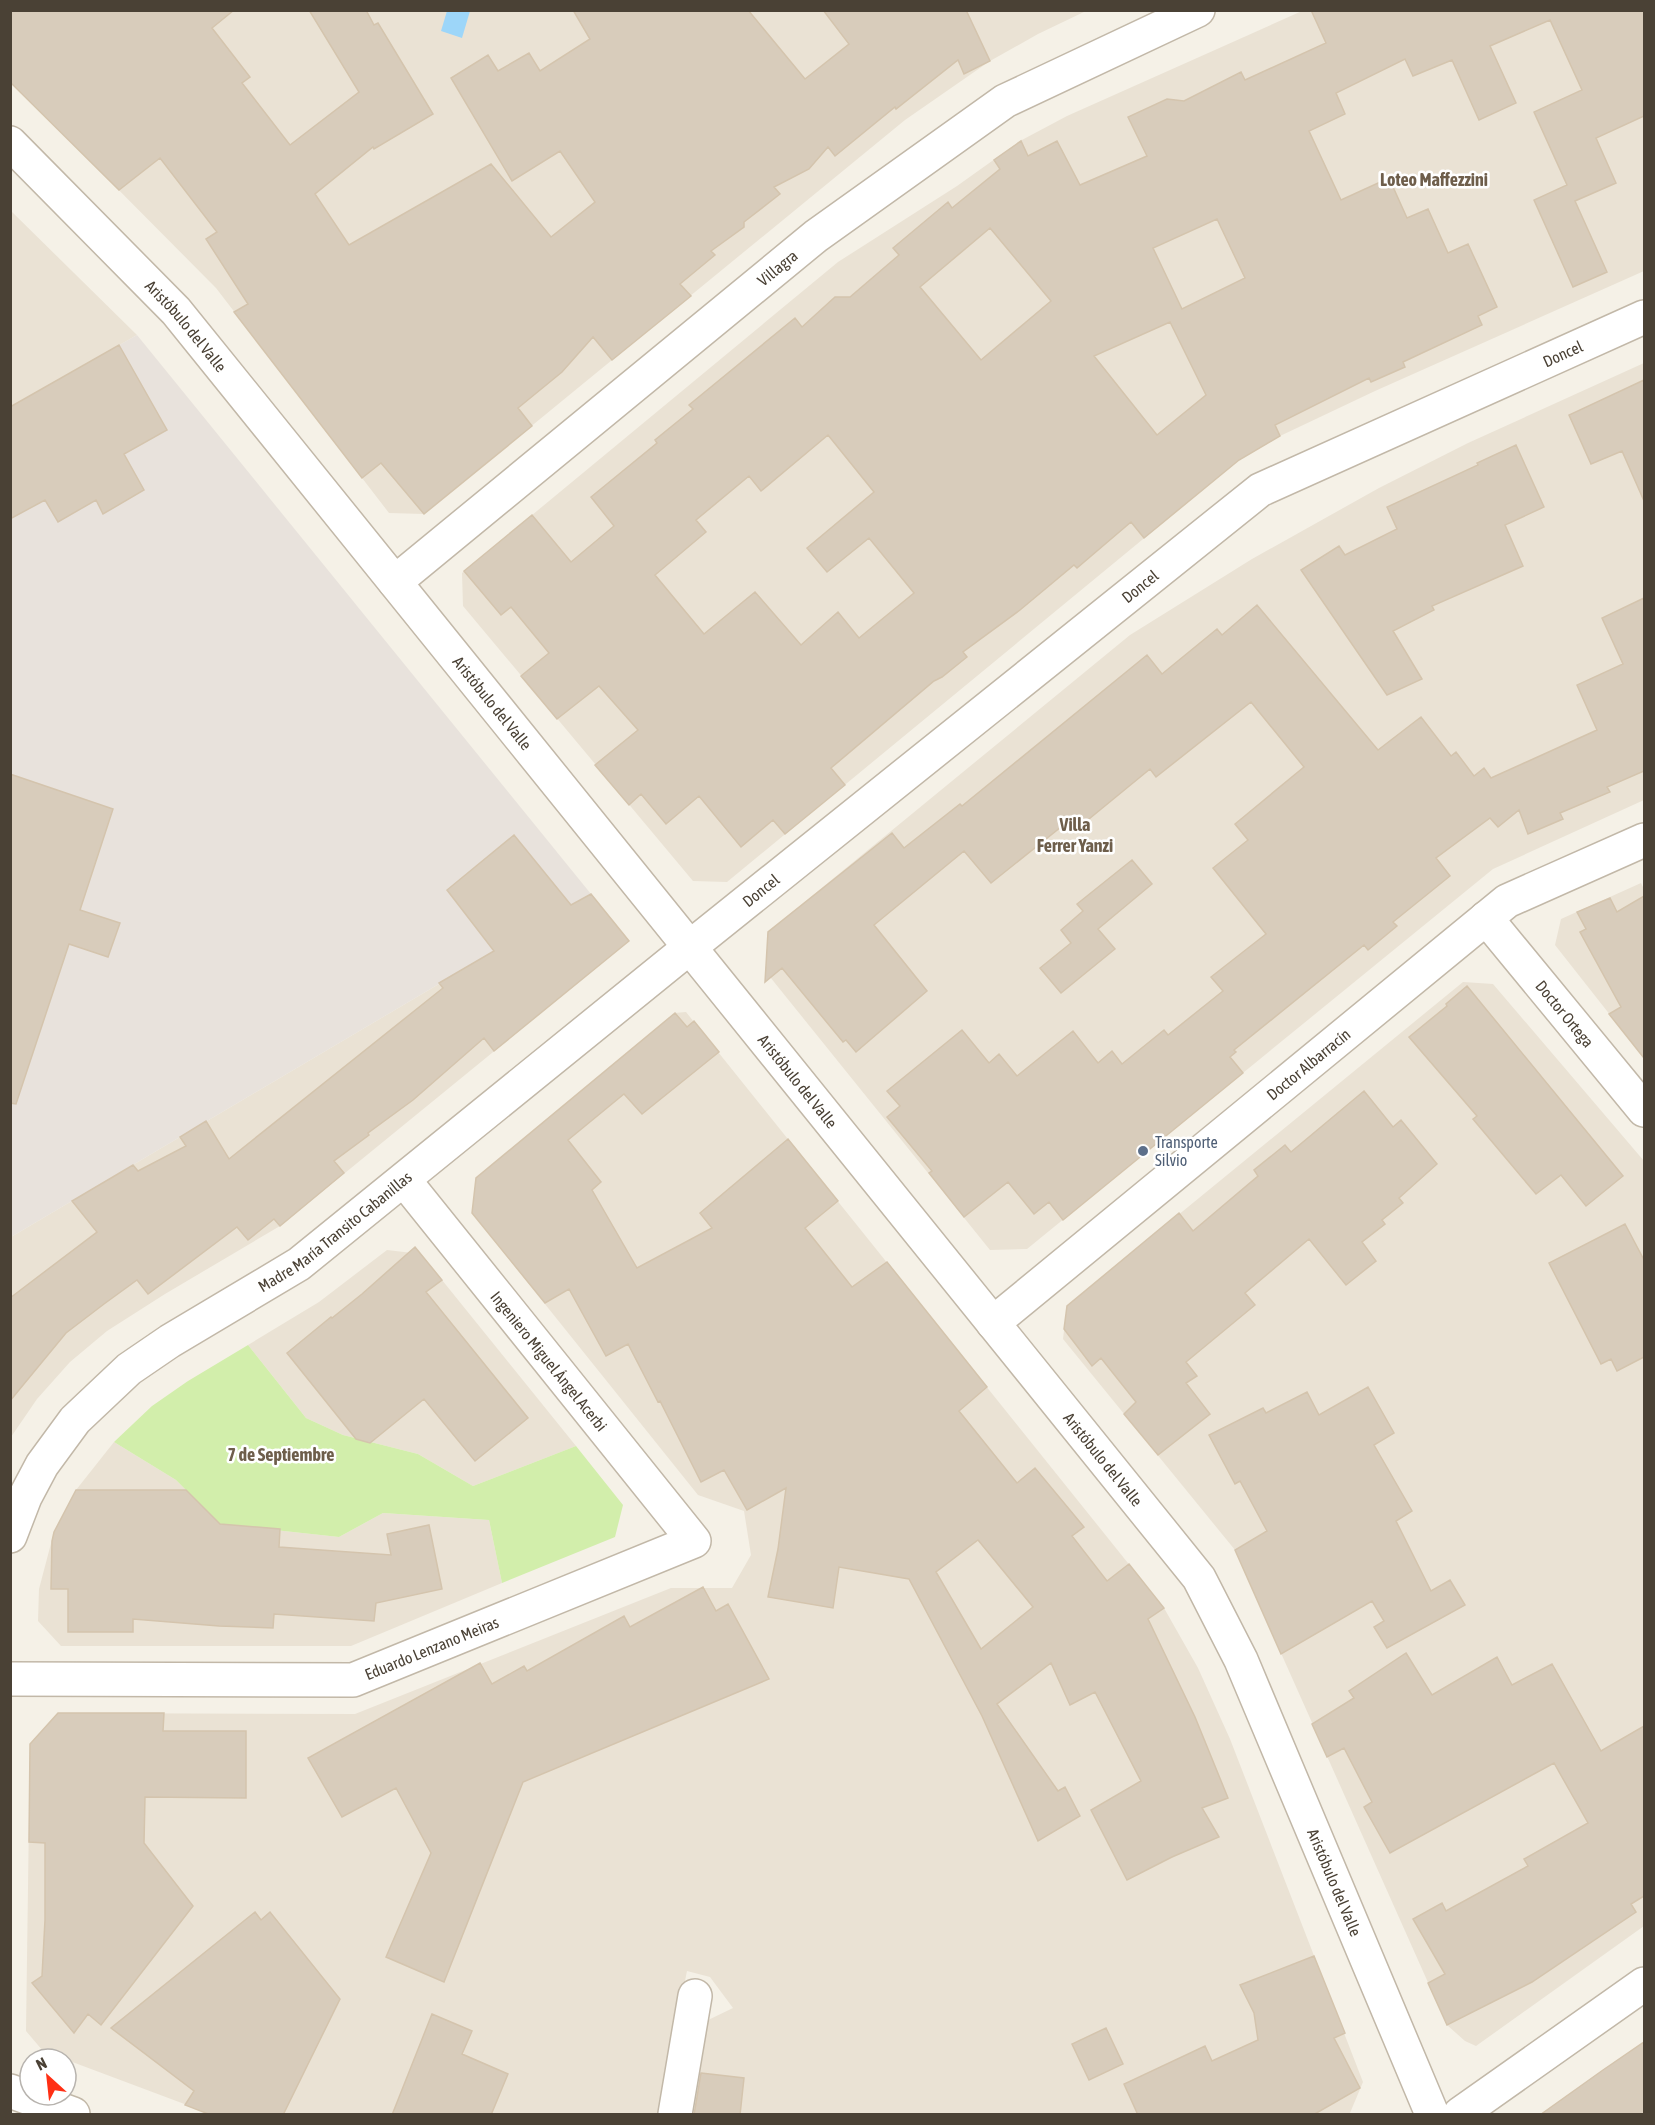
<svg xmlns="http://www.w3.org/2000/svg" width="1655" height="2125" font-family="'Asap Condensed',sans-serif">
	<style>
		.residential { fill: #eae2d4 }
		.industrial { fill: #e8e2dc }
		.green { fill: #d2eeab }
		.water { fill: #9dd6f9 }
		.building { fill: #d8ccbb; stroke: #d4c4ad; stroke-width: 1.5; fill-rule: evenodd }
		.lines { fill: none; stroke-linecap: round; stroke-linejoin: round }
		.street-casing { stroke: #c2b8a8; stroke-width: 36 }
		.street { stroke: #fff; stroke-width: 33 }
		.service-dot { fill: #5c6f8a; stroke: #fff; stroke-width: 2 }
		.labels { text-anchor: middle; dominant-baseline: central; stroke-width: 5; stroke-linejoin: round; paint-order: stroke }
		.street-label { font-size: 16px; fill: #4a4135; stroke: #fff }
		.service-label { font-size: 16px; fill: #4e5e75; stroke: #fff; text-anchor: start }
		.neighbourhood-label { font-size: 18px; font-weight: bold; fill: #6e5e4b; stroke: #fff }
	</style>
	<rect width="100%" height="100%" fill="#f5f1e7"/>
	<path class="residential" d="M 10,11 L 1086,11 L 1038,34 L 990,61 L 905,120 L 424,514 L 389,513 L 216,288 L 84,155 Z
		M 1302,11 L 1644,11 L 1644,271 L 1375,391 L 1280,436 L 1239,460 L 727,882 L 693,881 L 463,606 L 462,573 L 838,262 L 957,186 L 1020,141 L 1067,116 Z
		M 10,210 L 137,335 L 11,407 L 10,407 Z
		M 1644,363 L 1644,800 L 1493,869 L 1027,1249 L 990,1250 L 766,972 L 768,932 L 1130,635 L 1252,559 L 1379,488 L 1468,443 Z
		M 1641,883 L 1644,889 L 1644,1058 L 1555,945 L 1561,919 Z
		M 591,894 L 629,941 L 280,1226 L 165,1294 L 107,1331 L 70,1362 L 37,1399 L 11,1437 L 11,1237 Z
		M 1463,982 L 1493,984 L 1644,1161 L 1644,1926 L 1476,2046 L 1465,2041 L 1447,2025 L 1235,1550 L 1063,1339 L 1067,1306 Z
		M 686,1012 L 1164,1608 L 1198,1668 L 1230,1739 L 1363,2082 L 1350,2113 L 692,2114 L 704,2022 L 733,2008 L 710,1977 L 687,1971 L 658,2114 L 211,2114 L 43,2051 L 26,2031 L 30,1744 L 58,1713 L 355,1714 L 671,1588 L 732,1588 L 751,1555 L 744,1511 L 698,1495 L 472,1213 L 506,1154 L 675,1013 Z
		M 387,1250 L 421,1254 L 576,1446 L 473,1486 L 418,1454 L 343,1435 L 306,1418 L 248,1345 L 319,1302 Z
		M 114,1442 L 176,1480 L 221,1524 L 339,1537 L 383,1513 L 489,1520 L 502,1583 L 351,1646 L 61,1646 L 38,1621 L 39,1589 L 54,1532 L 76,1490 Z"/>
	<path class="industrial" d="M 137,335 L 591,894 L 11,1237 L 10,407 Z"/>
	<path class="green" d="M 248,1345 L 306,1418 L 343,1435 L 418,1454 L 473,1486 L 576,1446 L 623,1505 L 615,1537 L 502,1583 L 489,1520 L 383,1513 L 339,1537 L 220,1524 L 176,1480 L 114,1442 L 152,1406 L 188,1381 Z"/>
	<path class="water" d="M 447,11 L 470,11 L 462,38 L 441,31 Z"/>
	<path class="building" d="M 10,10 L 234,10 L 212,28 L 250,77 L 242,83 L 290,145 L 359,92 L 309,10 L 366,10 L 374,25 L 378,23 L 433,114 L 374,149 L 373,147 L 315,194 L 349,245 L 491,164 L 551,237 L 595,202 L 560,151 L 512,181 L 451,78 L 488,55 L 498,71 L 529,53 L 540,71 L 590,39 L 573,10 L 748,10 L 805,79 L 849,44 L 823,10 L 966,10 L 990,61 L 964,74 L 958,60 L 896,109 L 895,107 L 835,156 L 828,147 L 809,169 L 774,187 L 780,194 L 744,222 L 744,227 L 711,251 L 715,255 L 680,284 L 691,296 L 612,360 L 593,337 L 562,372 L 518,408 L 532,426 L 424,514 L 381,463 L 362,478 L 234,312 L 248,304 L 206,239 L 217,232 L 160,158 L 119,190 L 10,82 Z
		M 1311,10 L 1644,10 L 1644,116 L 1596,138 L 1616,183 L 1575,201 L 1607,272 L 1573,287 L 1534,200 L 1567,185 L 1534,112 L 1582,90 L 1550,20 L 1490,46 L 1516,103 L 1479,120 L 1452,60 L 1413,76 L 1405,59 L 1336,93 L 1345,114 L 1309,131 L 1341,200 L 1389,178 L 1407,218 L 1428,209 L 1448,253 L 1468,244 L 1497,307 L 1478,316 L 1482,325 L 1403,362 L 1405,367 L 1371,382 L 1369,378 L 1275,425 L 1280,436 L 1239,460 L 1144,538 L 1131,522 L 1077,568 L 1074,565 L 1020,610 L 963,652 L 967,657 L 942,677 L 934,681 L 831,768 L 845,785 L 785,834 L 773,820 L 741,847 L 699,796 L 666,824 L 641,794 L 629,805 L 595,765 L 638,730 L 599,686 L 557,719 L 521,676 L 549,653 L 511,607 L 501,615 L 464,571 L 532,515 L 571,562 L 614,526 L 591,497 L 657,443 L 655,440 L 693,409 L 689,405 L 795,318 L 802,327 L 835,297 L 850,297 L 899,255 L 893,248 L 948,202 L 952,208 L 1000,169 L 994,160 L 1021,141 L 1028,156 L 1057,141 L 1080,185 L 1147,156 L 1128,117 L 1167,99 L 1184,101 L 1241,72 L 1245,80 L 1326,43 ZM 1217,219 L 1245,278 L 1182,309 L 1153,248 ZM 990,228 L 1051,301 L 981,360 L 920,287 ZM 1170,322 L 1206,395 L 1157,435 L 1094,356 ZM 828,435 L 874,492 L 807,548 L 827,572 L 869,538 L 914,593 L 859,638 L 838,612 L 801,645 L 755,592 L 704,634 L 655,575 L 706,532 L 696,520 L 749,476 L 761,491 Z
		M 119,345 L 167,430 L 124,454 L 144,490 L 103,514 L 96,500 L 58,522 L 45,500 L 10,519 L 10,407 Z
		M 1644,380 L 1644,501 L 1622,451 L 1591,464 L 1569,415 Z
		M 1516,445 L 1544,507 L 1505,525 L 1523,566 L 1432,606 L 1434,610 L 1393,631 L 1422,679 L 1387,695 L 1301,570 L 1339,546 L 1345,555 L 1397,529 L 1387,507 L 1478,465 L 1477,463 Z
		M 1644,598 L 1644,771 L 1607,787 L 1610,792 L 1560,813 L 1563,819 L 1528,834 L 1519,810 L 1498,827 L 1490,818 L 1436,858 L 1450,876 L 1393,922 L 1397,926 L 1368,950 L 1364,945 L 1234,1050 L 1236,1052 L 1230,1057 L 1243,1073 L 1063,1220 L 1049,1202 L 1034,1214 L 1008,1182 L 964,1217 L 929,1173 L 932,1171 L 887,1117 L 900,1106 L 887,1091 L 962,1030 L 989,1063 L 999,1054 L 1017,1076 L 1073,1031 L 1098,1063 L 1112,1051 L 1122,1064 L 1164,1030 L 1168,1035 L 1223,991 L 1211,977 L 1266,934 L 1213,868 L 1248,840 L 1235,824 L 1304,767 L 1251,702 L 1156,777 L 1150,769 L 1078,828 L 1071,819 L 991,883 L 964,851 L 874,925 L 927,991 L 856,1052 L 846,1040 L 843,1042 L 782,968 L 765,982 L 768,932 L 892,833 L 904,848 L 960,804 L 962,806 L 1147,655 L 1162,674 L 1217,629 L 1222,635 L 1257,605 L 1378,750 L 1421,717 L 1451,756 L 1456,752 L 1474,776 L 1484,768 L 1491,778 L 1597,730 L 1577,685 L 1623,664 L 1602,618 Z
		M 10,774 L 113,809 L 80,910 L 120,923 L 108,957 L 69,944 L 16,1104 L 10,1103 Z
		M 514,835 L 571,905 L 591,894 L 629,941 L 494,1051 L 484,1038 L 413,1100 L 368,1133 L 369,1135 L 334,1161 L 344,1173 L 280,1226 L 274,1219 L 248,1240 L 237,1227 L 148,1294 L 137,1280 L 104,1304 L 66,1333 L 10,1401 L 10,1298 L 97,1232 L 72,1201 L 133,1165 L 138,1171 L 186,1146 L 180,1137 L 206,1121 L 229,1159 L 443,988 L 439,983 L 494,951 L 447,890 Z
		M 1132,860 L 1152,884 L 1098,929 L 1115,949 L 1061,993 L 1040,968 L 1071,943 L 1061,930 L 1083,911 L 1077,904 Z
		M 1644,896 L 1644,1058 L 1609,1014 L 1621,1007 L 1580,932 L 1586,929 L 1577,912 L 1610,898 L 1617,912 Z
		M 1467,986 L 1623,1176 L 1586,1206 L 1561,1175 L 1536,1194 L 1473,1119 L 1477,1116 L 1409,1037 L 1447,1006 L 1446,1004 Z
		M 675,1013 L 687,1027 L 694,1021 L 719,1052 L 642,1114 L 624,1094 L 568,1140 L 601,1182 L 592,1190 L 637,1268 L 712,1228 L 700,1213 L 788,1139 L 838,1201 L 805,1228 L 852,1287 L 887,1262 L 987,1387 L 959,1411 L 1017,1483 L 1035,1468 L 1084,1527 L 1072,1536 L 1107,1581 L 1129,1564 L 1164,1608 L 1148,1619 L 1195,1717 L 1228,1798 L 1202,1808 L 1219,1837 L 1172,1857 L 1127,1880 L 1091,1810 L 1141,1781 L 1095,1692 L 1070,1705 L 1051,1663 L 997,1704 L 1058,1791 L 1065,1787 L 1080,1816 L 1038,1841 L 982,1716 L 909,1579 L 839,1567 L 833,1608 L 768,1597 L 778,1549 L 786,1488 L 747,1510 L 724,1470 L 701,1482 L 660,1401 L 658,1402 L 628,1344 L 606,1356 L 569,1289 L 545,1303 L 472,1213 L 476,1178 ZM 978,1540 L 1033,1607 L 981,1649 L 936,1572 Z
		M 1364,1091 L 1393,1127 L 1401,1120 L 1437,1164 L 1399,1198 L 1403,1203 L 1382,1220 L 1385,1224 L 1362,1242 L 1376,1261 L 1346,1285 L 1309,1239 L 1245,1293 L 1255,1305 L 1186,1362 L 1197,1376 L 1186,1383 L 1210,1414 L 1158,1455 L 1124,1414 L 1136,1402 L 1101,1358 L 1092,1366 L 1064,1329 L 1067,1306 L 1179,1213 L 1193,1231 L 1258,1176 L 1254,1170 L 1285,1145 L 1291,1152 Z
		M 1625,1224 L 1644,1260 L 1644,1357 L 1617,1371 L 1611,1359 L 1601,1364 L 1549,1263 Z
		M 415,1247 L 442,1280 L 426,1292 L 528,1418 L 475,1461 L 424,1399 L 370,1443 L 356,1439 L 287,1353 L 331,1317 L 332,1318 L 362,1294 Z
		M 1368,1387 L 1394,1433 L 1374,1445 L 1412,1511 L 1396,1521 L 1431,1591 L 1450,1580 L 1465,1605 L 1387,1648 L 1374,1627 L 1384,1621 L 1372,1601 L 1281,1654 L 1235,1550 L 1267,1531 L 1240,1481 L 1235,1484 L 1209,1435 L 1263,1408 L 1266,1413 L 1307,1392 L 1319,1415 Z
		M 76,1490 L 186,1490 L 220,1524 L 280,1529 L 279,1547 L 391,1555 L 387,1534 L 429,1525 L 442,1589 L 376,1603 L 374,1621 L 274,1614 L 273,1628 L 219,1626 L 133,1619 L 133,1632 L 68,1632 L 68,1589 L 51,1589 L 52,1541 L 54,1532 Z
		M 703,1587 L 716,1611 L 728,1604 L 769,1679 L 523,1782 L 444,1982 L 386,1957 L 431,1853 L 396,1788 L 342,1817 L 308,1758 L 480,1663 L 492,1684 L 524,1666 L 527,1671 L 624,1616 L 630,1627 Z
		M 1406,1653 L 1432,1695 L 1497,1657 L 1512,1685 L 1552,1664 L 1601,1751 L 1644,1726 L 1644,1896 L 1631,1904 L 1636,1912 L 1532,1982 L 1447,2025 L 1428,1983 L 1445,1974 L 1413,1919 L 1442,1903 L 1446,1911 L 1528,1866 L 1524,1859 L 1588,1823 L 1554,1763 L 1390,1853 L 1364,1807 L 1372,1802 L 1344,1748 L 1327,1757 L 1312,1724 L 1354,1698 L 1349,1691 Z
		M 58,1713 L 164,1713 L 163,1731 L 246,1731 L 246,1798 L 145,1797 L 144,1843 L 193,1906 L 101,2025 L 88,2014 L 74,2033 L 32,1983 L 42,1976 L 45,1920 L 45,1843 L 29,1842 L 30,1744 Z
		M 255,1912 L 261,1920 L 270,1912 L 340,1999 L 283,2115 L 211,2115 L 185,2105 L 194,2091 L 111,2028 Z
		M 1314,1956 L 1345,2033 L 1334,2038 L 1360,2088 L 1313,2115 L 1138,2115 L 1124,2084 L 1205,2046 L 1212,2061 L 1258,2040 L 1254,2013 L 1240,1985 Z
		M 432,2014 L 472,2031 L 462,2054 L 508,2074 L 491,2115 L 392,2115 Z
		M 1106,2028 L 1123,2064 L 1089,2080 L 1072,2044 Z
		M 1644,2042 L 1644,2115 L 1540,2115 L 1603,2070 Z
		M 701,2073 L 744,2078 L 740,2115 L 694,2115 Z"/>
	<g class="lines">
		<g class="street-casing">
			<g id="street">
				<path id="s1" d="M 10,143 L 176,311 L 1199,1578 L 1241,1660 L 1432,2114"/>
				<path id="s2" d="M 395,582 L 816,236 L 1005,101 L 1198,10"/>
				<path id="s3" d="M 1486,918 L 1644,1110"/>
				<path id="s4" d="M 993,1323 L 1507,901 L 1644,840"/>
				<path id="s5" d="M 10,1536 L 25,1497 L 42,1465 L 75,1420 L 129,1369 L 170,1341 L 299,1264 L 690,947 L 1260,490 L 1644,317"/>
				<path id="s6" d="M 10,1679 L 353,1680 L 694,1541 L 404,1180"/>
				<path d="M 10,2091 L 73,2114"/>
				<path d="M 675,2114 L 695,1996"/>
				<path d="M 1460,2114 L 1644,1984"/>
			</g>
		</g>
		<use href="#street" class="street"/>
	</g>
	<circle class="service-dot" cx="1143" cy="1151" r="6"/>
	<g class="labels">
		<g class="street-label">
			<text stroke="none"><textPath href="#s2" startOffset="495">Villagra</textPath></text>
			<text stroke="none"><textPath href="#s1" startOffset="254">Aristóbulo del Valle</textPath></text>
			<text stroke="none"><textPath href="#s5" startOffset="1974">Doncel</textPath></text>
			<text stroke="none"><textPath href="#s5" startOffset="1488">Doncel</textPath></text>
			<text stroke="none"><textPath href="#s1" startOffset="740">Aristóbulo del Valle</textPath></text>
			<text stroke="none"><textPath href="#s5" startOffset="1002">Doncel</textPath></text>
			<text stroke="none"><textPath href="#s3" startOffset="124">Doctor Ortega</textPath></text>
			<text stroke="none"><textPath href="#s4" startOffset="408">Doctor Albarracín</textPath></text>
			<text stroke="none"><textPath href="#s1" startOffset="1226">Aristóbulo del Valle</textPath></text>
			<text stroke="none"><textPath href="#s5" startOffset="456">Madre María Transito Cabanillas</textPath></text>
			<text transform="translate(549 1361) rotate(51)">Ingeniero Miguel Ángel Acerbi</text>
			<text stroke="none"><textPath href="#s1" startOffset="1712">Aristóbulo del Valle</textPath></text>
			<text stroke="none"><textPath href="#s6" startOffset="428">Eduardo Lenzano Meiras</textPath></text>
			<text stroke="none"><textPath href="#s1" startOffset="2198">Aristóbulo del Valle</textPath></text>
		</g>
		<g class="service-label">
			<text x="1155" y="1142">Transporte<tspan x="1155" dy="18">Silvio</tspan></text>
		</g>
		<g class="neighbourhood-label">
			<text x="1434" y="179">Loteo Maffezzini</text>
			<text x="1075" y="824">Villa<tspan x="1075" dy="21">Ferrer Yanzi</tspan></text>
			<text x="281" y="1454">7 de Septiembre</text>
		</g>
	</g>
	<rect width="1655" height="2125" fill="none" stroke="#4a4135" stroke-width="24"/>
	<g transform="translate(48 2077) rotate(333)"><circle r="28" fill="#ffffff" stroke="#b7b3ae" stroke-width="1.5"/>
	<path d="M0-4.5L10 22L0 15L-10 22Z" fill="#ff2f14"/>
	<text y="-9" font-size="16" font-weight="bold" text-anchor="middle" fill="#4a4135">N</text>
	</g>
</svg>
